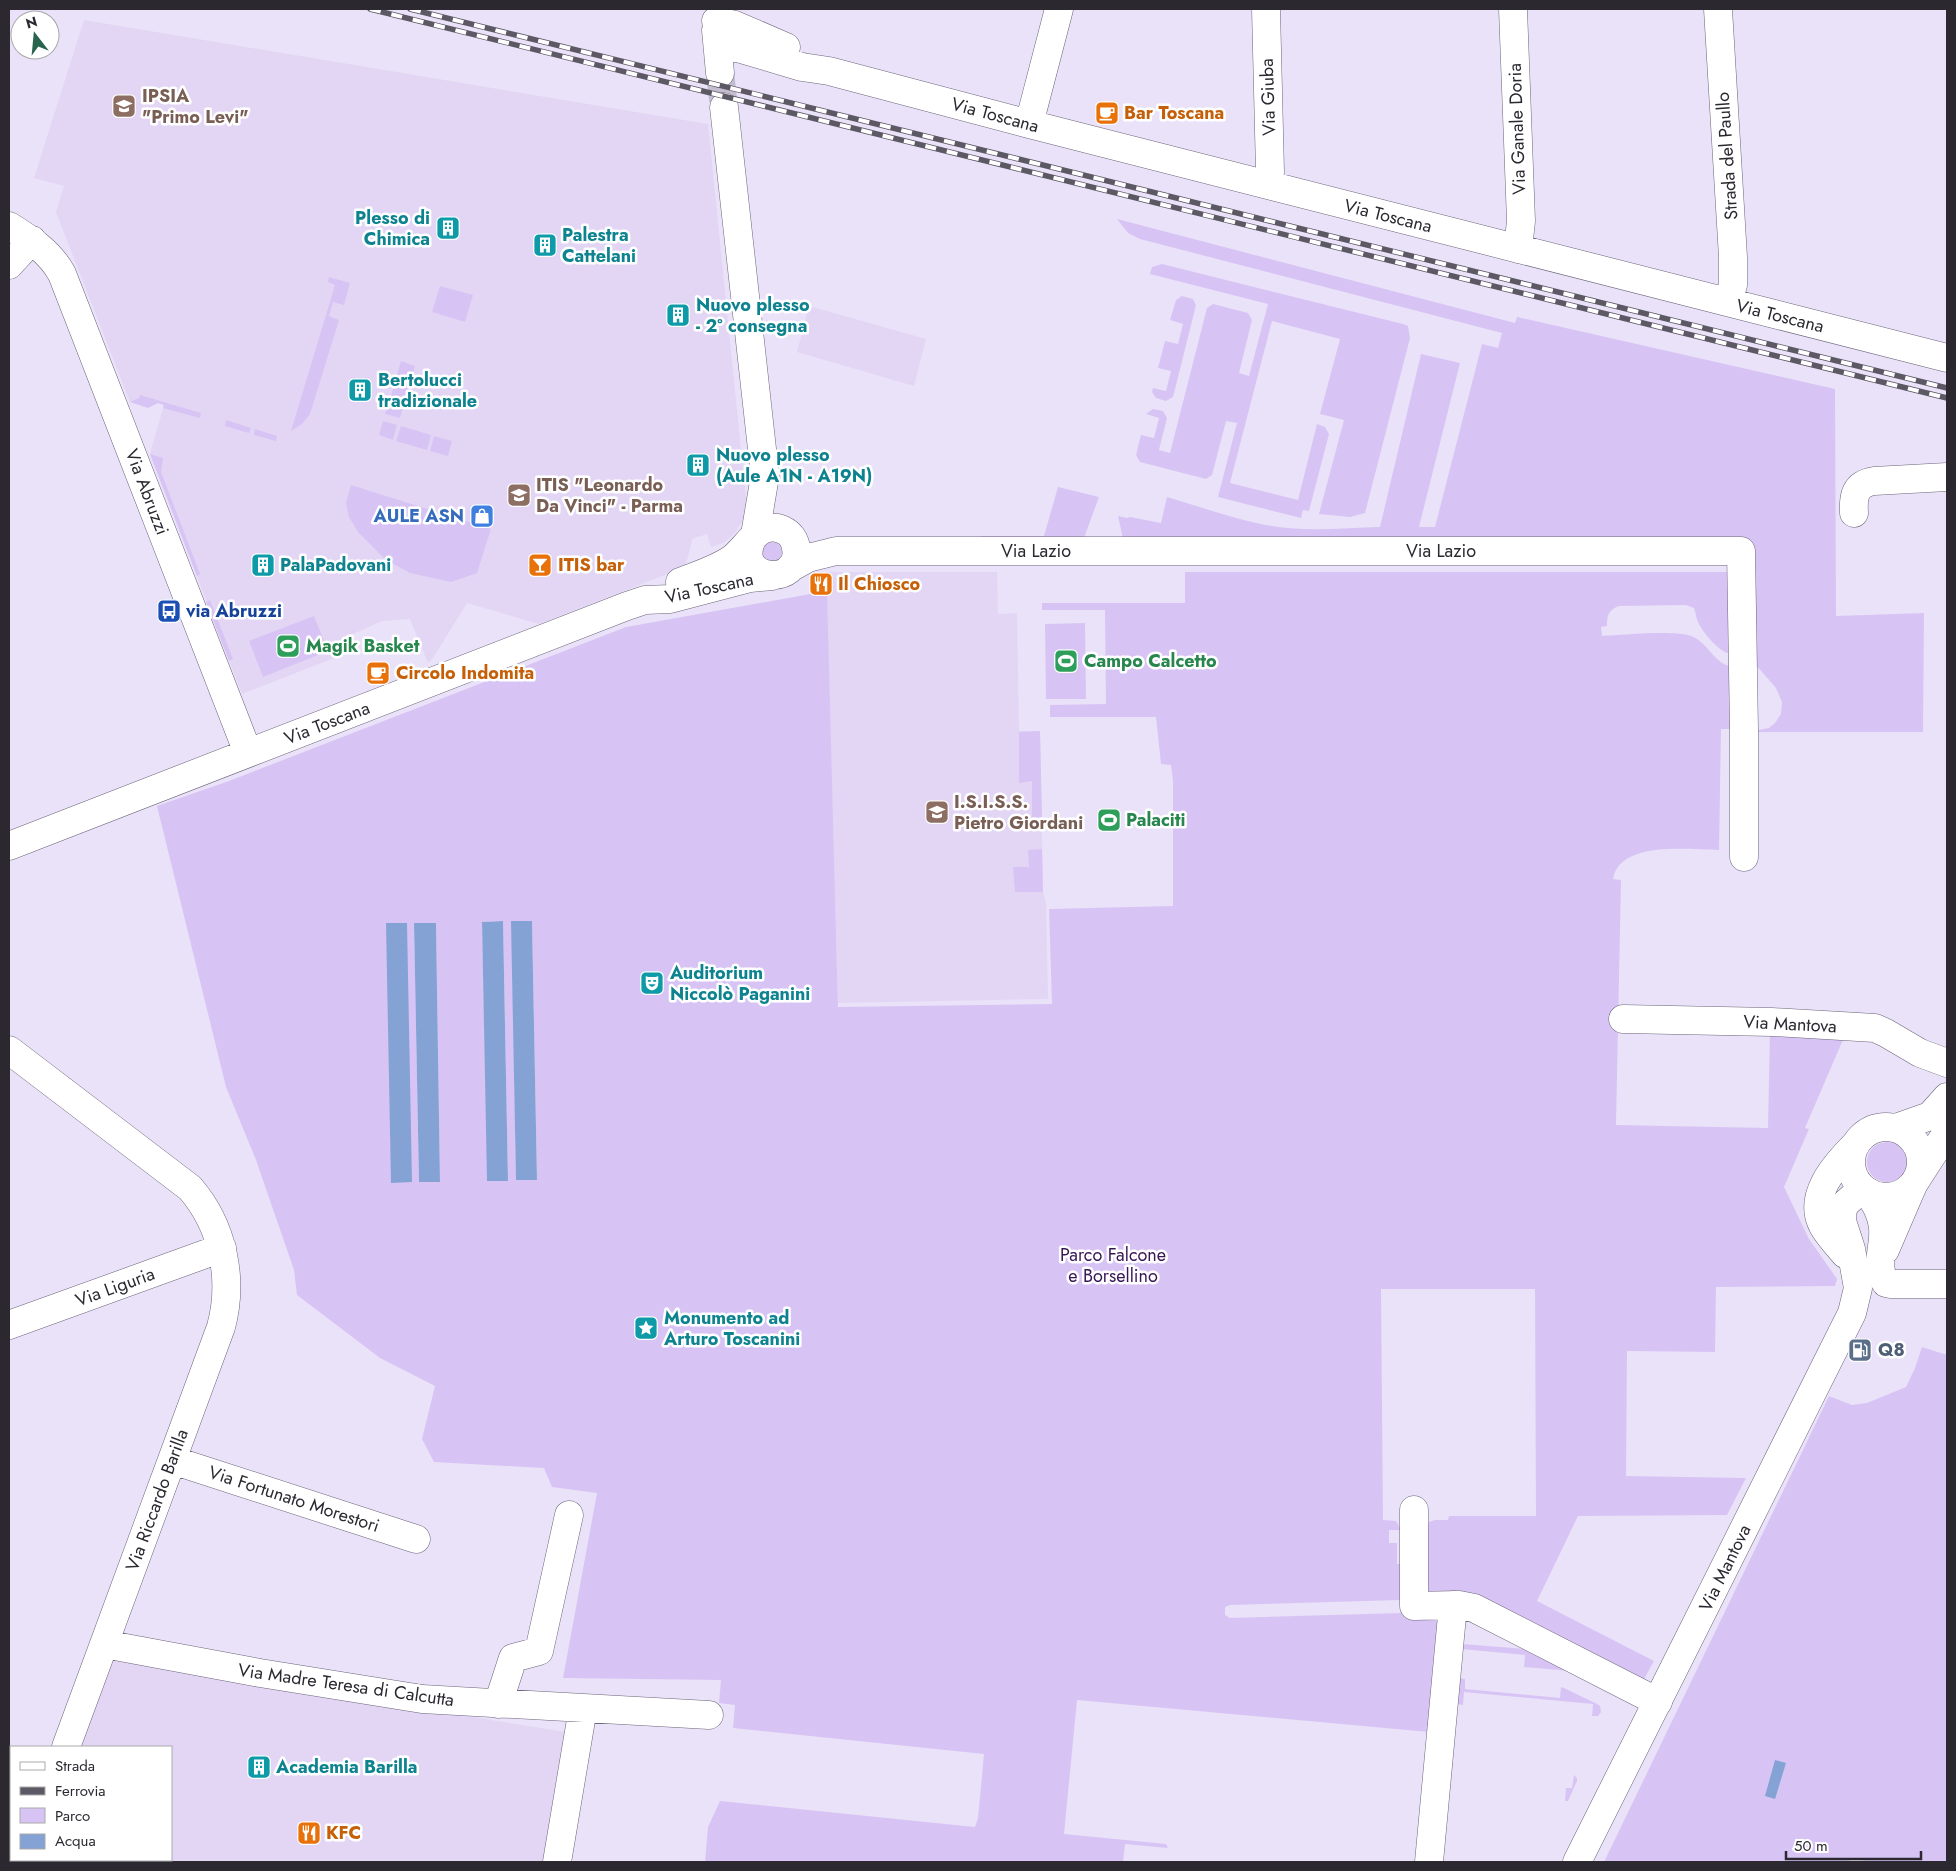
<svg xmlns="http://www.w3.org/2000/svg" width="1956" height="1871" font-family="Jost,sans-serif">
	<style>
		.built { fill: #e2d6f4 }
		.green { fill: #d7c4f4; fill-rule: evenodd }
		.water { fill: #84a3d4 }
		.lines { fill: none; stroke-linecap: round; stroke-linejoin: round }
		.minor-tunnel { stroke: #c4bdd1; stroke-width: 28; stroke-dasharray: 28 14; stroke-linecap: butt }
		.minor-casing { stroke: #6c6478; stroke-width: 29 }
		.major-casing { stroke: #6c6478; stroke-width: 29 }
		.minor { stroke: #fff; stroke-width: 28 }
		.major { stroke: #fff; stroke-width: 28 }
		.rail-casing { stroke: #5c5864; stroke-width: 5.5 }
		.rail { stroke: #fff; stroke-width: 4; stroke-dasharray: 11; stroke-linecap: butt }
		.labels { text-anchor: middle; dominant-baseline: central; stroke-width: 5; stroke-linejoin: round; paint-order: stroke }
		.education-label { font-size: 18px; font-weight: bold; fill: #785e54; stroke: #fff; text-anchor: start }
		.street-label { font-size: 18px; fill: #2b2830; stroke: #fff }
		.food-label { font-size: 18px; font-weight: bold; fill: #c56008; stroke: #fff; text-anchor: start }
		.culture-label { font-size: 18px; font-weight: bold; fill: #0d838f; stroke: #fff; text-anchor: start }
		.shop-label { font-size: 18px; font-weight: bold; fill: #366cbe; stroke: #fff; text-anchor: end }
		.transit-label { font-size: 18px; font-weight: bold; fill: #164399; stroke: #fff; text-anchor: start }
		.leisure-label { font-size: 18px; font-weight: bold; fill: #27864d; stroke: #fff; text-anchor: start }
		.park-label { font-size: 18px; fill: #361656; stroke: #fff }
		.service-label { font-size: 18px; font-weight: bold; fill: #4e5e75; stroke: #fff; text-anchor: start }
	</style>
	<rect width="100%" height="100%" fill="#eae2f9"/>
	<path class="built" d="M 84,20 L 708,124 L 746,499 L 745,516 L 735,533 L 723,543 L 711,547 L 707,534 L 692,539 L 692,542 L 685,567 L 539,624 L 467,603 L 433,658 L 428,663 L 410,619 L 382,621 L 342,639 L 347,653 L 242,694 L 150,454 L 164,405 L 139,398 L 130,402 L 56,212 L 64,186 L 34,178 Z
		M 809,306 L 926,339 L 914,386 L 797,352 Z
		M 826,572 L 997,572 L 998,614 L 1017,613 L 1019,731 L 1040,731 L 1043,892 L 1046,903 L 1048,999 L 838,1003 Z
		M 110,1648 L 333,1694 L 571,1733 L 549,1862 L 32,1862 L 33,1860 L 171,1860 L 171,1747 L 69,1747 Z"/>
	<path class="green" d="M 1117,219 L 1515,323 L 1517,317 L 1835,389 L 1836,616 L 1924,613 L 1923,732 L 1754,732 L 1754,731 L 1769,728 L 1775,723 L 1781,714 L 1782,702 L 1776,688 L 1756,665 L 1749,543 L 1123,539 L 1118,516 L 1127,518 L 1130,517 L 1161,523 L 1167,497 C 1202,507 1236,520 1272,526 C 1307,532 1345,528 1380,527 L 1421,354 L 1460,363 L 1419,527 L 1435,527 L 1482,344 L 1498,348 L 1502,333 L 1140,239 L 1128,233 Z
		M 1162,264 L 1403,324 L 1408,326 L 1410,338 L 1365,513 L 1350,517 L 1319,514 L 1344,420 L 1320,414 L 1340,339 L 1272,321 L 1230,483 L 1298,500 L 1317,424 L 1325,427 L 1329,434 L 1309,511 L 1303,510 L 1301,518 L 1218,497 L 1237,423 L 1226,421 L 1212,475 L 1206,479 L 1140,462 L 1136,455 L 1141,435 L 1154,438 L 1159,418 L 1146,414 L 1153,409 L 1163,411 L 1167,418 L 1159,450 L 1170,453 L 1207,308 L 1213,304 L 1248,313 L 1252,320 L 1239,373 L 1249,376 L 1268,304 L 1150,274 L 1152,267 Z
		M 329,277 L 350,283 L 344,305 L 333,302 L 329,316 L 339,320 L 310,414 L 302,424 L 291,431 L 335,285 L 328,282 Z
		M 440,286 L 473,295 L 465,322 L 432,312 Z
		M 1182,296 L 1193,299 L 1196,305 L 1173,397 L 1166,401 L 1156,398 L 1152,392 L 1153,388 L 1166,391 L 1171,371 L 1158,368 L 1165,341 L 1178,344 L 1183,324 L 1170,320 L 1176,300 Z
		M 401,361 L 415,366 L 405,400 L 391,396 Z
		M 140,395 L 201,413 L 200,418 L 163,408 L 164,405 L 158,403 L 148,408 L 130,402 L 139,398 Z
		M 390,399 L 404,404 L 400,418 L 385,414 Z
		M 226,420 L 251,428 L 249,433 L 225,426 Z
		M 383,421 L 397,425 L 393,440 L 379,435 Z
		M 401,426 L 431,435 L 427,450 L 396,441 Z
		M 255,429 L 277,436 L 276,441 L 254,435 Z
		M 434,436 L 452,441 L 448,456 L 430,451 Z
		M 150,454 L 163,458 L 161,472 L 200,574 L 197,576 Z
		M 351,485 L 491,529 L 477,573 L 451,582 L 410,573 L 386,560 L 358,532 L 349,517 L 346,503 Z
		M 1058,487 L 1099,497 L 1084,538 L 981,542 L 981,536 L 1044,536 Z
		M762 552a10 10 0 1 1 20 0a10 10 0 1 1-20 0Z
		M 1185,572 L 1729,572 L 1731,654 C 1720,653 1704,634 1699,624 C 1696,619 1696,613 1694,608 L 1686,605 L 1619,606 C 1608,610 1607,616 1607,626 L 1601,627 L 1602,636 C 1623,635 1674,630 1691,636 C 1708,642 1714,664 1731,666 L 1733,729 L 1721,729 L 1719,850 C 1690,850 1620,840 1613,879 L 1621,880 L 1616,1125 L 1768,1128 L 1770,1030 L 1845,1035 L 1805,1128 L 1809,1129 L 1784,1187 L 1809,1239 L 1837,1279 L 1835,1286 L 1716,1287 L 1715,1352 L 1627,1351 L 1626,1476 L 1746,1478 L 1727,1515 L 1578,1516 L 1537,1601 L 1654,1661 L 1642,1683 L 1427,1597 L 1427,1527 L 1429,1522 L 1435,1520 L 1448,1520 L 1449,1516 L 1536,1516 L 1535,1289 L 1381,1289 L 1383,1520 L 1396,1521 L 1401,1530 L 1389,1530 L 1389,1543 L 1397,1543 L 1397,1564 L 1400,1564 L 1400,1600 L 1230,1605 L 1225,1607 L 1225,1615 L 1230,1618 L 1402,1613 L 1405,1615 L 1437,1618 L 1439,1620 L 1429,1732 L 1077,1700 L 1064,1834 L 1166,1844 L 1168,1848 L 1125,1844 L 1123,1862 L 705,1862 L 708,1827 L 720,1801 L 975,1827 L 978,1818 L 984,1754 L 733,1728 L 735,1705 L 719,1703 L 721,1680 L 563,1678 L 597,1493 L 552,1487 L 544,1468 L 434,1462 L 422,1439 L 435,1386 L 380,1358 L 297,1295 L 294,1270 L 256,1160 L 226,1087 L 157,806 L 229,781 L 626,627 L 827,591 L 838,1007 L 1052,1004 L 1049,909 L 1173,906 L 1173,781 L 1171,765 L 1161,764 L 1156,717 L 1050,717 L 1050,705 L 1106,704 L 1105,610 L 1042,610 L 1042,603 L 1185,603 ZM 503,921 L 508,1180 L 488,1181 L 482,922 ZM 512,921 L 532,921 L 537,1180 L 516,1180 ZM 414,923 L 436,923 L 440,1182 L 419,1182 Z
		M 210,600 L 233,659 L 229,661 L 206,602 Z
		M 314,616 L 328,651 L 263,677 L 249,641 Z
		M 1085,623 L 1086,699 L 1046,699 L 1045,624 Z
		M 1040,731 L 1042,817 L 1032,817 L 1032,781 L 1019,783 L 1019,732 Z
		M 1042,849 L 1043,892 L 1015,892 L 1013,867 L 1029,867 L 1028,850 Z
		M1867 1162a20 20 0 1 1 40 0a20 20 0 1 1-40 0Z
		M 1922,1347 L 1947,1355 L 1947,1862 L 1876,1862 L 1850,1859 L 1849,1862 L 1604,1862 L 1829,1396 L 1852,1405 L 1867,1403 L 1906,1387 L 1915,1368 Z
		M 1462,1644 L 1526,1649 L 1570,1671 L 1524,1667 L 1525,1655 L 1462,1649 Z
		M 1459,1678 L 1465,1679 L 1465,1689 L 1560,1698 L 1561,1687 L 1564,1688 L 1597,1704 L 1600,1706 L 1601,1712 L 1598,1716 L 1592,1716 L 1593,1704 L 1464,1692 L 1463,1705 L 1456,1704 Z
		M 1574,1775 L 1577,1778 L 1577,1781 L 1568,1801 L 1565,1801 L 1566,1788 L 1572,1788 Z"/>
	<path class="water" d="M 503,921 L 508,1181 L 487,1181 L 482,922 Z
		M 511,921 L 532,921 L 537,1180 L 516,1180 Z
		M 386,923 L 407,923 L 412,1182 L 391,1183 Z
		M 414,923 L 436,923 L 440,1182 L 419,1182 Z
		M 1775,1760 L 1786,1763 L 1775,1799 L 1765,1796 Z"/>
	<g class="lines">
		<path class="minor-tunnel" d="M 720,73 L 724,107"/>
		<g class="minor-casing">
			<path id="minor" d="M 1266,9 L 1270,172 L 1269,185
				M 1513,9 L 1521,221 L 1518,249
				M 1718,9 L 1733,257 L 1733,285 L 1728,302
				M 716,21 L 735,25 L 786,47
				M 716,30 L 720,73
				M 718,48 L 738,48 L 802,67 L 829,71 L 1029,124 L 1947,358
				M 724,107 L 765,476 L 755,535
				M 1029,124 L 1059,9
				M 9,226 C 30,239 50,252 62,274 L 248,753
				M 9,265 L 32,240
				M 1854,513 C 1853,496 1855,484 1874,481 L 1947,477
				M 790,568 L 808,558 L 836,551 L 1741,551 L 1744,730 L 1744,857
				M 680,582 C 698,575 718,569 733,558 C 743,550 754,533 764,529 C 770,527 777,527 783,530 C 790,533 795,540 796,548 C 803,588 732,582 752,539
				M 9,846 L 627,606 L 645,600 L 670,599 L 750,578 L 772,576
				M 1623,1019 L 1772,1022 L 1875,1028 L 1886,1033 L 1920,1053 L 1947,1063
				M 9,1050 L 190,1188 C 223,1226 234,1279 221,1327 L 66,1747
				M 1868,1192 C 1875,1203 1882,1214 1883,1228 C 1885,1246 1874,1267 1886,1283 L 1890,1284 L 1947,1284
				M 1885,1250 L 1913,1185
				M 9,1325 L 222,1248
				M 172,1460 L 416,1539
				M 1414,1510 L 1414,1606 L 1459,1605 L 1474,1608 L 1658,1702
				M 104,1644 L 260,1673 L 422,1699 L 709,1715
				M 498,1704 L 513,1658 L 539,1651 L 569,1515
				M 9,1813 L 11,1815
				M 557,1862 L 583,1708
				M 1429,1862 L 1453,1605"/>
		</g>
		<g class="major-casing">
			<path id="major" d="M1851 1162a35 35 0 1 1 70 0a35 35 0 1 1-70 0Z
				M 1896,1128 L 1930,1116 L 1947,1097
				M 1918,1177 L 1947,1132
				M 1845,1254 C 1837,1245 1829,1236 1823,1226 C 1807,1196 1835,1165 1855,1145
				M 1577,1862 L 1852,1313 L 1858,1288 L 1851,1249 L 1842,1221 L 1842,1211 L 1846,1203 L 1854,1196 L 1865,1190"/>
		</g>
		<use href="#minor" class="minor"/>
		<use href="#major" class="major"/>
		<g class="rail-casing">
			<path id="rail" d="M 370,9 L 1947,398
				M 410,9 L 1947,388"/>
		</g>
		<use href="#rail" class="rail"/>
	</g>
	<defs>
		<g id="school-square" transform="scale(1.25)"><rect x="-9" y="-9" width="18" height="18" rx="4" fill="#8d6e63" stroke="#fff"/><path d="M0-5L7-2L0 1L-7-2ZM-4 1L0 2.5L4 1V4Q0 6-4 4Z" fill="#fff"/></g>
		<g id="cafe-square" transform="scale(1.25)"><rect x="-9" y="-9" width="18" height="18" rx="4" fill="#e8710a" stroke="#fff"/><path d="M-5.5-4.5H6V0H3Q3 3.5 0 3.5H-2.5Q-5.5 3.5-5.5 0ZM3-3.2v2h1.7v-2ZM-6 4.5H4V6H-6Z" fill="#fff"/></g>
		<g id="building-square" transform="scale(1.25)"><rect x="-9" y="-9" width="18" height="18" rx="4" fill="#0f9aa8" stroke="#fff"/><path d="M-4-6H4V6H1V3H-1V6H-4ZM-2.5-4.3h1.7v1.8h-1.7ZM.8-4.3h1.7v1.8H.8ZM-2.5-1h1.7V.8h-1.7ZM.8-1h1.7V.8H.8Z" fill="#fff"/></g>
		<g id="shop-square" transform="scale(1.25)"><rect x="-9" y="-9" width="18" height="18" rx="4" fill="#3f7fe0" stroke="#fff"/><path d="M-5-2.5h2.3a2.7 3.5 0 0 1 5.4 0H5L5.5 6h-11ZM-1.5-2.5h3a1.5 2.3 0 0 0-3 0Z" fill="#fff"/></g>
		<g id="bar-square" transform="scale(1.25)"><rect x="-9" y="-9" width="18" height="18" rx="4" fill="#e8710a" stroke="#fff"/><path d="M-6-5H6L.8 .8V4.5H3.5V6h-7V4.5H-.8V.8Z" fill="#fff"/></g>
		<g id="restaurant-square" transform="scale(1.25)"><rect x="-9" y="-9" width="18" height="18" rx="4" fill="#e8710a" stroke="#fff"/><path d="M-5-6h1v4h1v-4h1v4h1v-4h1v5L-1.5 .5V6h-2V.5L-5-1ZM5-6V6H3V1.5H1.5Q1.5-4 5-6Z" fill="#fff"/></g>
		<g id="bus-square" transform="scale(1.25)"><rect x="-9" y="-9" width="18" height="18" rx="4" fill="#1a4fb4" stroke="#fff"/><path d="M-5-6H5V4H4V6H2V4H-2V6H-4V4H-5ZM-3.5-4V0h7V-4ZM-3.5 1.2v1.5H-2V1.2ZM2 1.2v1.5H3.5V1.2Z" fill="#fff"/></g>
		<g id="stadium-square" transform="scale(1.25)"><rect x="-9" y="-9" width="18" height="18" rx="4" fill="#2e9e5b" stroke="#fff"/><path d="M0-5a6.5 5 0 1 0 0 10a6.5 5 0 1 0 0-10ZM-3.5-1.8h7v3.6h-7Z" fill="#fff"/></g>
		<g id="theatre-square" transform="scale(1.25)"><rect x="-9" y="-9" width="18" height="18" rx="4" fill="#0f9aa8" stroke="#fff"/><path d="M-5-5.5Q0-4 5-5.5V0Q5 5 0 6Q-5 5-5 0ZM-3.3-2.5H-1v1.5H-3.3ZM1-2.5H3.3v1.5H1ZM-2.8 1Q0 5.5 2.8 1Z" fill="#fff"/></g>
		<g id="sight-square" transform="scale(1.25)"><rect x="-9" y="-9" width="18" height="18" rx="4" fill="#0f9aa8" stroke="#fff"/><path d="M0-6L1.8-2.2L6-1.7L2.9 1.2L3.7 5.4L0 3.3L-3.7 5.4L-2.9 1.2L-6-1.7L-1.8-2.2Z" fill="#fff"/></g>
		<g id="fuel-square" transform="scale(1.25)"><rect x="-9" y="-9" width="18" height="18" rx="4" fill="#5c6f8a" stroke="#fff"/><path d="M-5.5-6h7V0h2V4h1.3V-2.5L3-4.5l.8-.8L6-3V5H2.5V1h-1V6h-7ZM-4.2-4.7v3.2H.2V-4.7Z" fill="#fff"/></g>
	</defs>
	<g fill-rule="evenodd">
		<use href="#school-square" x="124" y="106"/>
		<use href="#cafe-square" x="1107" y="113"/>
		<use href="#building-square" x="448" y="228"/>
		<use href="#building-square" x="545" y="245"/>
		<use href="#building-square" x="678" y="315"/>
		<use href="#building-square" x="360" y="390"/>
		<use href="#building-square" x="698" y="465"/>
		<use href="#school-square" x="519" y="495"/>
		<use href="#shop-square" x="482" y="516"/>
		<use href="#building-square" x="263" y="565"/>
		<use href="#bar-square" x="540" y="565"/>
		<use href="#restaurant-square" x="821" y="584"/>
		<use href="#bus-square" x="169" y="611"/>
		<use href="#stadium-square" x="288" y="646"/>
		<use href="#stadium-square" x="1066" y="661"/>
		<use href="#cafe-square" x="378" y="673"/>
		<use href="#school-square" x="937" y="812"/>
		<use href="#stadium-square" x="1109" y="820"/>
		<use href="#theatre-square" x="652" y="983"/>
		<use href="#sight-square" x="646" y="1328"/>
		<use href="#fuel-square" x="1860" y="1350"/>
		<use href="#building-square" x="259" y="1767"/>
		<use href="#restaurant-square" x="309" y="1833"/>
	</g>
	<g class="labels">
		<g class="education-label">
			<text x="142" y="96">IPSIA<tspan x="142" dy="21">"Primo Levi"</tspan></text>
			<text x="536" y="485">ITIS "Leonardo<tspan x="536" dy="21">Da Vinci" - Parma</tspan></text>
			<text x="954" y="802">I.S.I.S.S.<tspan x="954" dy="21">Pietro Giordani</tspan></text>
		</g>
		<g class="street-label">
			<text transform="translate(1268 97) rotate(-92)">Via Giuba</text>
			<text transform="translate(995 115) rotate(15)">Via Toscana</text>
			<text transform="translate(1517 129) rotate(-92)">Via Ganale Doria</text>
			<text transform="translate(1727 156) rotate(-94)">Strada del Paullo</text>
			<text transform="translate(1388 216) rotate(14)">Via Toscana</text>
			<text transform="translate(1780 316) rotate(14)">Via Toscana</text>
			<text transform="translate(147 492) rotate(69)">Via Abruzzi</text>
			<text x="1036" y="551">Via Lazio</text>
			<text x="1441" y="551">Via Lazio</text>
			<text transform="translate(709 588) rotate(-12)">Via Toscana</text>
			<text transform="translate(327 723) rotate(-21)">Via Toscana</text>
			<text transform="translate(1790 1024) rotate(3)">Via Mantova</text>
			<text transform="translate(115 1287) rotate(-20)">Via Liguria</text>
			<text transform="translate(294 1499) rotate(18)">Via Fortunato Morestori</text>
			<text transform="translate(157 1500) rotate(-70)">Via Riccardo Barilla</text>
			<text transform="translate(1725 1568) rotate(-64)">Via Mantova</text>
			<text transform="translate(346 1685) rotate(8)">Via Madre Teresa di Calcutta</text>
		</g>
		<g class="food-label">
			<text x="1124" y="113">Bar Toscana</text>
			<text x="558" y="565">ITIS bar</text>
			<text x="838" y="584">Il Chiosco</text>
			<text x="396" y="673">Circolo Indomita</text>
			<text x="326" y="1833">KFC</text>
		</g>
		<g class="culture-label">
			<text x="430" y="218" text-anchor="end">Plesso di<tspan x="430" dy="21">Chimica</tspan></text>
			<text x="562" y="235">Palestra<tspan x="562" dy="21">Cattelani</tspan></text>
			<text x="696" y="305">Nuovo plesso<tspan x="696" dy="21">- 2° consegna</tspan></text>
			<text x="378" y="380">Bertolucci<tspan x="378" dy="21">tradizionale</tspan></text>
			<text x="716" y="455">Nuovo plesso<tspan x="716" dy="21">(Aule A1N - A19N)</tspan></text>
			<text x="280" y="565">PalaPadovani</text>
			<text x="670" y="973">Auditorium<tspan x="670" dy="21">Niccolò Paganini</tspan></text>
			<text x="664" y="1318">Monumento ad<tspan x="664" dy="21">Arturo Toscanini</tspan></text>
			<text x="276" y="1767">Academia Barilla</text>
		</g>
		<g class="shop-label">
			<text x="464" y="516">AULE ASN</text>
		</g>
		<g class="transit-label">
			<text x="186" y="611">via Abruzzi</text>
		</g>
		<g class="leisure-label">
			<text x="306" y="646">Magik Basket</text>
			<text x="1084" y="661">Campo Calcetto</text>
			<text x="1126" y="820">Palaciti</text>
		</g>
		<g class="park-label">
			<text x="1113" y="1255">Parco Falcone<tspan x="1113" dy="21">e Borsellino</tspan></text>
		</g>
		<g class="service-label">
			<text x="1878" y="1350">Q8</text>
		</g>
	</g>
	<rect width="1956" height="1871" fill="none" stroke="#2b2830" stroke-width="20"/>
	<rect x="10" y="1746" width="162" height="115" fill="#ffffff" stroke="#aaa9ac"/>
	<rect x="20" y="1762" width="25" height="8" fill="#ffffff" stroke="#aaa9ac"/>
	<text x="55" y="1771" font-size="15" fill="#2b2830">Strada</text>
	<rect x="20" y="1787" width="25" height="8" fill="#5c5864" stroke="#aaa9ac"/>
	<text x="55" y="1796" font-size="15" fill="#2b2830">Ferrovia</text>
	<rect x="20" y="1808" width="25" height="15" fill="#d7c4f4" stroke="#aaa9ac"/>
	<text x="55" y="1821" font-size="15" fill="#2b2830">Parco</text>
	<rect x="20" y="1834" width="25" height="15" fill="#84a3d4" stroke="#aaa9ac"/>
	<text x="55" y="1846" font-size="15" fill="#2b2830">Acqua</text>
	<g transform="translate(35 35) rotate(344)"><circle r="24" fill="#ffffff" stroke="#aaa9ac"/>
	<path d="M0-4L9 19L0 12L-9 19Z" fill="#28644e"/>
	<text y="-8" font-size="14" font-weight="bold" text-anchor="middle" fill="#2b2830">N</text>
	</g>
	<path d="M1786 1851v8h135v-8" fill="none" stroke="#2b2830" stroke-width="2.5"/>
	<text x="1794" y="1851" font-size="15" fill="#2b2830" stroke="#ffffff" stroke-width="4" paint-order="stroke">50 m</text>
</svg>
